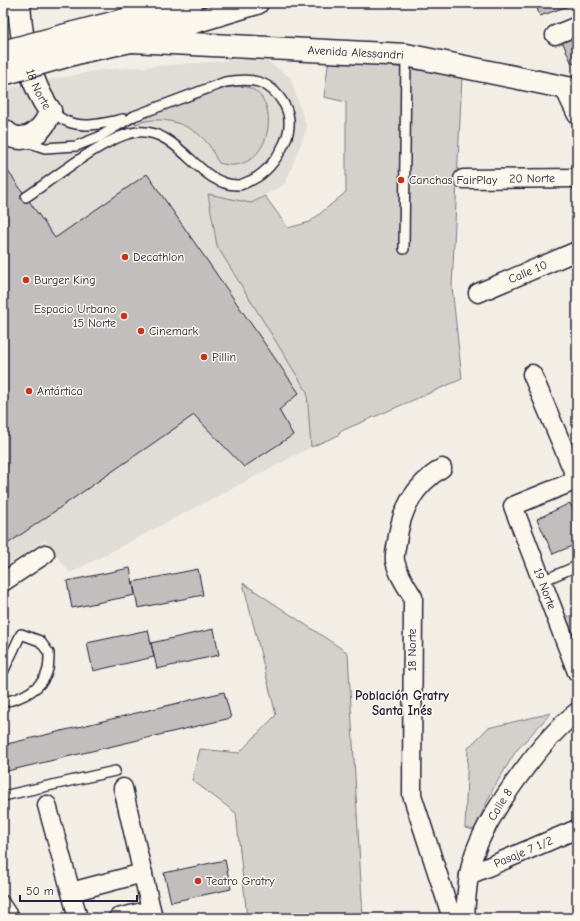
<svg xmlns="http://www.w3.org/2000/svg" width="580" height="921" font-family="'Comic Neue',sans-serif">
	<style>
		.built { fill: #e0dcd6 }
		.green { fill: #d4d1cc; stroke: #7b7a84 }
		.building { fill: #c2bebe; stroke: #22223b }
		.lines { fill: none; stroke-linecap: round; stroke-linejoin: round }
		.lane-casing { stroke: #22223b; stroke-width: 12 }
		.street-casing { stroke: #22223b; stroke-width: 21 }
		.secondary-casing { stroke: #22223b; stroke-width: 25 }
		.primary-casing { stroke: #22223b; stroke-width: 25 }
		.lane { stroke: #fbf7ec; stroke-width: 9 }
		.street { stroke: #fbf7ec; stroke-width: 18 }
		.secondary { stroke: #fbf7ec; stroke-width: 22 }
		.primary { stroke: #fbf7ec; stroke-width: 22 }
		.primary-bridge-casing { stroke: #22223b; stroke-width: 25; stroke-linecap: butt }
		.primary-bridge { stroke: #fbf7ec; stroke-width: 22 }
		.poi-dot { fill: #c8321e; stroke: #fbf7ec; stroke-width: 1.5 }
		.labels { text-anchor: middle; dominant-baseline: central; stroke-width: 3; stroke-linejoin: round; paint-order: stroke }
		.street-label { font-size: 12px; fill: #22223b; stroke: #fbf7ec }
		.poi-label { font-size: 12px; fill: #22223b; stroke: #fbf7ec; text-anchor: start }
		.neighbourhood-label { font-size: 13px; font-weight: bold; fill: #22223b; stroke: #fbf7ec }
	</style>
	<rect width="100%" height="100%" fill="#f2eee5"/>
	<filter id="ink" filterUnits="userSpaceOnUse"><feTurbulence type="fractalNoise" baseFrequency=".025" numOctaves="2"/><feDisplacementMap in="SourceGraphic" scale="8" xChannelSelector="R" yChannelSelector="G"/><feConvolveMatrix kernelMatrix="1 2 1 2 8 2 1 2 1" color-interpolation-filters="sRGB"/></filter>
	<g filter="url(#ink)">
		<path class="built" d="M 263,58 L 290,77 L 307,128 L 285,184 L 251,203 L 208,195 L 217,246 L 307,392 L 311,447 L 70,573 L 45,540 L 3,568 L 3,89 L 100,70 Z"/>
		<path class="green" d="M 329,58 L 462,76 L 452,287 L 462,379 L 339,432 L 339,435 L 311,447 L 307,392 L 217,246 L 208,194 L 251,203 L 265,196 L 288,228 L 310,222 L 346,192 L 346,102 L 324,97 Z
			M 241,86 C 287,90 272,180 219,163 C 214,157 213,149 208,144 C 192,123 160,114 136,124 L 135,120 L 226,88 Z
			M 243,583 L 348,653 L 363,918 L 247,918 L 236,813 L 192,780 L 200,749 L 239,753 L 276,715 Z
			M 577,613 L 577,650 L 563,619 Z
			M 551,713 L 516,751 L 493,789 L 474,830 L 465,828 L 468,748 L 488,728 Z"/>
		<path class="building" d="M 535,3 L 577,3 L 540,16 Z
			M 577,35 L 577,62 L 572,64 L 562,41 Z
			M 3,164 L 55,238 L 147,174 L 299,393 L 279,410 L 293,435 L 244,467 L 194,415 L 3,547 Z
			M 570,503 L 577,519 L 577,544 L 553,554 L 537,519 Z
			M 130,568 L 135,595 L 72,608 L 67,581 Z
			M 198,569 L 203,595 L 138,608 L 133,582 Z
			M 214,629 L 219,655 L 157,669 L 151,643 Z
			M 148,630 L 154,657 L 93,671 L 87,643 Z
			M 224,692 L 231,718 L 3,772 L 3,745 Z
			M 225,860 L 231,889 L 171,902 L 164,873 Z"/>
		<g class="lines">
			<g class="lane-casing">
				<path id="lane" d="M 50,111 C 55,114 61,119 66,121 C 84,129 105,123 123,119
					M 24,141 L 45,148 L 76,146 L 99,137 L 134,116 L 225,82 C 252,78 269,79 284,104 C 291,116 290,130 285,142 C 278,157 268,172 252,180 C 248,181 243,185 238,185 C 198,186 180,128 137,132 C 107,135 53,179 26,197
					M 404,249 L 406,55
					M 542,581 L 577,566
					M 3,672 L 21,634 L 40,641 L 49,653 C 49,658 49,664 48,669 C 44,688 21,699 3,702
					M 3,796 L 115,771
					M 3,900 L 15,918"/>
			</g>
			<g class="street-casing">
				<g id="street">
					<path d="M 555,35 L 577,26"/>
					<path d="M 564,88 L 577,115"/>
					<path id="s1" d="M 463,179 L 577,178"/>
					<path id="s2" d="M 478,293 L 577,251"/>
					<path id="s3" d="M 532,374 L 577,480 L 513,506 L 577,672"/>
					<path d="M 442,468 C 414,486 401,509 397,542 C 396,548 394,555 395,561 C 398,574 406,586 413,597 L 412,795 L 452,918"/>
					<path d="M 3,582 L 45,554"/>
					<path d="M 123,788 L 153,918"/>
					<path d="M 47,805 L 78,918"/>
					<path id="s4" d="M 469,875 L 577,829"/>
					<path d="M 71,892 L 143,873"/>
					<path d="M 118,918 L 151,910"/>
					<path id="s5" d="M 465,918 C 466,898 467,880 472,861 C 484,818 542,739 577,712"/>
				</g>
			</g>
			<g class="secondary-casing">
				<g id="secondary">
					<path id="s6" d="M 19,3 C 21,40 28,80 50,111"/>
					<path id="s7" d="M 132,41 L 406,55 L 577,90"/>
				</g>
			</g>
			<g class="primary-casing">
				<path id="primary" d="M 74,33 L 191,3
					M 84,51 L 131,41 L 257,3
					M 3,130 C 6,132 10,136 14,137 C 32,142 46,126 50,111"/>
			</g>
			<use href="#lane" class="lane"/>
			<use href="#street" class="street"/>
			<use href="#secondary" class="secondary"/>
			<use href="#primary" class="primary"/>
			<g class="primary-bridge-casing">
				<path id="primary-bridge" d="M 3,52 L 74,33
					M 3,74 L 84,51"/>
			</g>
			<use href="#primary-bridge" class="primary-bridge"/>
		</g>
	</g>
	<g class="poi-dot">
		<circle cx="401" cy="180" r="4"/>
		<circle cx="125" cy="257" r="4"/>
		<circle cx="26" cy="280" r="4"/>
		<circle cx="124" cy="316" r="4"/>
		<circle cx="141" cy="331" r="4"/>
		<circle cx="204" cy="357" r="4"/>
		<circle cx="29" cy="391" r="4"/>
		<circle cx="198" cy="881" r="4"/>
	</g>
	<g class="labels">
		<g class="street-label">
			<text stroke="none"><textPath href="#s7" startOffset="224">Avenida Alessandri</textPath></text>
			<text stroke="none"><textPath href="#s6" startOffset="89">18 Norte</textPath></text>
			<text stroke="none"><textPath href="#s1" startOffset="69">20 Norte</textPath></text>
			<text stroke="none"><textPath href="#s2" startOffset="54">Calle 10</textPath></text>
			<text stroke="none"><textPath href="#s3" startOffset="273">19 Norte</textPath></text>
			<text transform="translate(412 650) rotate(-90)">18 Norte</text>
			<text stroke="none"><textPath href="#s5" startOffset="121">Calle 8</textPath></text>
			<text stroke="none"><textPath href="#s4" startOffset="59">Pasaje 7 1/2</textPath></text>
		</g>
		<g class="poi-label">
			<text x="409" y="180">Canchas FairPlay</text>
			<text x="133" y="257">Decathlon</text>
			<text x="34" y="280">Burger King</text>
			<text x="116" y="309" text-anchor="end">Espacio Urbano<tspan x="116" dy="14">15 Norte</tspan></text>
			<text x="149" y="331">Cinemark</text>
			<text x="212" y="357">Pillin</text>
			<text x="37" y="391">Antártica</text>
			<text x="206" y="881">Teatro Gratry</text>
		</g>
		<g class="neighbourhood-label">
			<text x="402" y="695">Población Gratry<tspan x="402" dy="15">Santa Inés</tspan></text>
		</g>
	</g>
	<rect width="580" height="921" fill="none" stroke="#fbf7ec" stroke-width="16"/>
	<rect x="8" y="8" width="564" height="905" fill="none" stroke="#22223b" stroke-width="1.5" filter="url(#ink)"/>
	<path d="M20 895v6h117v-6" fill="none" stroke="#22223b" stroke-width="2"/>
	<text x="26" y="895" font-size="12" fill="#22223b" stroke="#fbf7ec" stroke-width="3" paint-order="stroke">50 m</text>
</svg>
